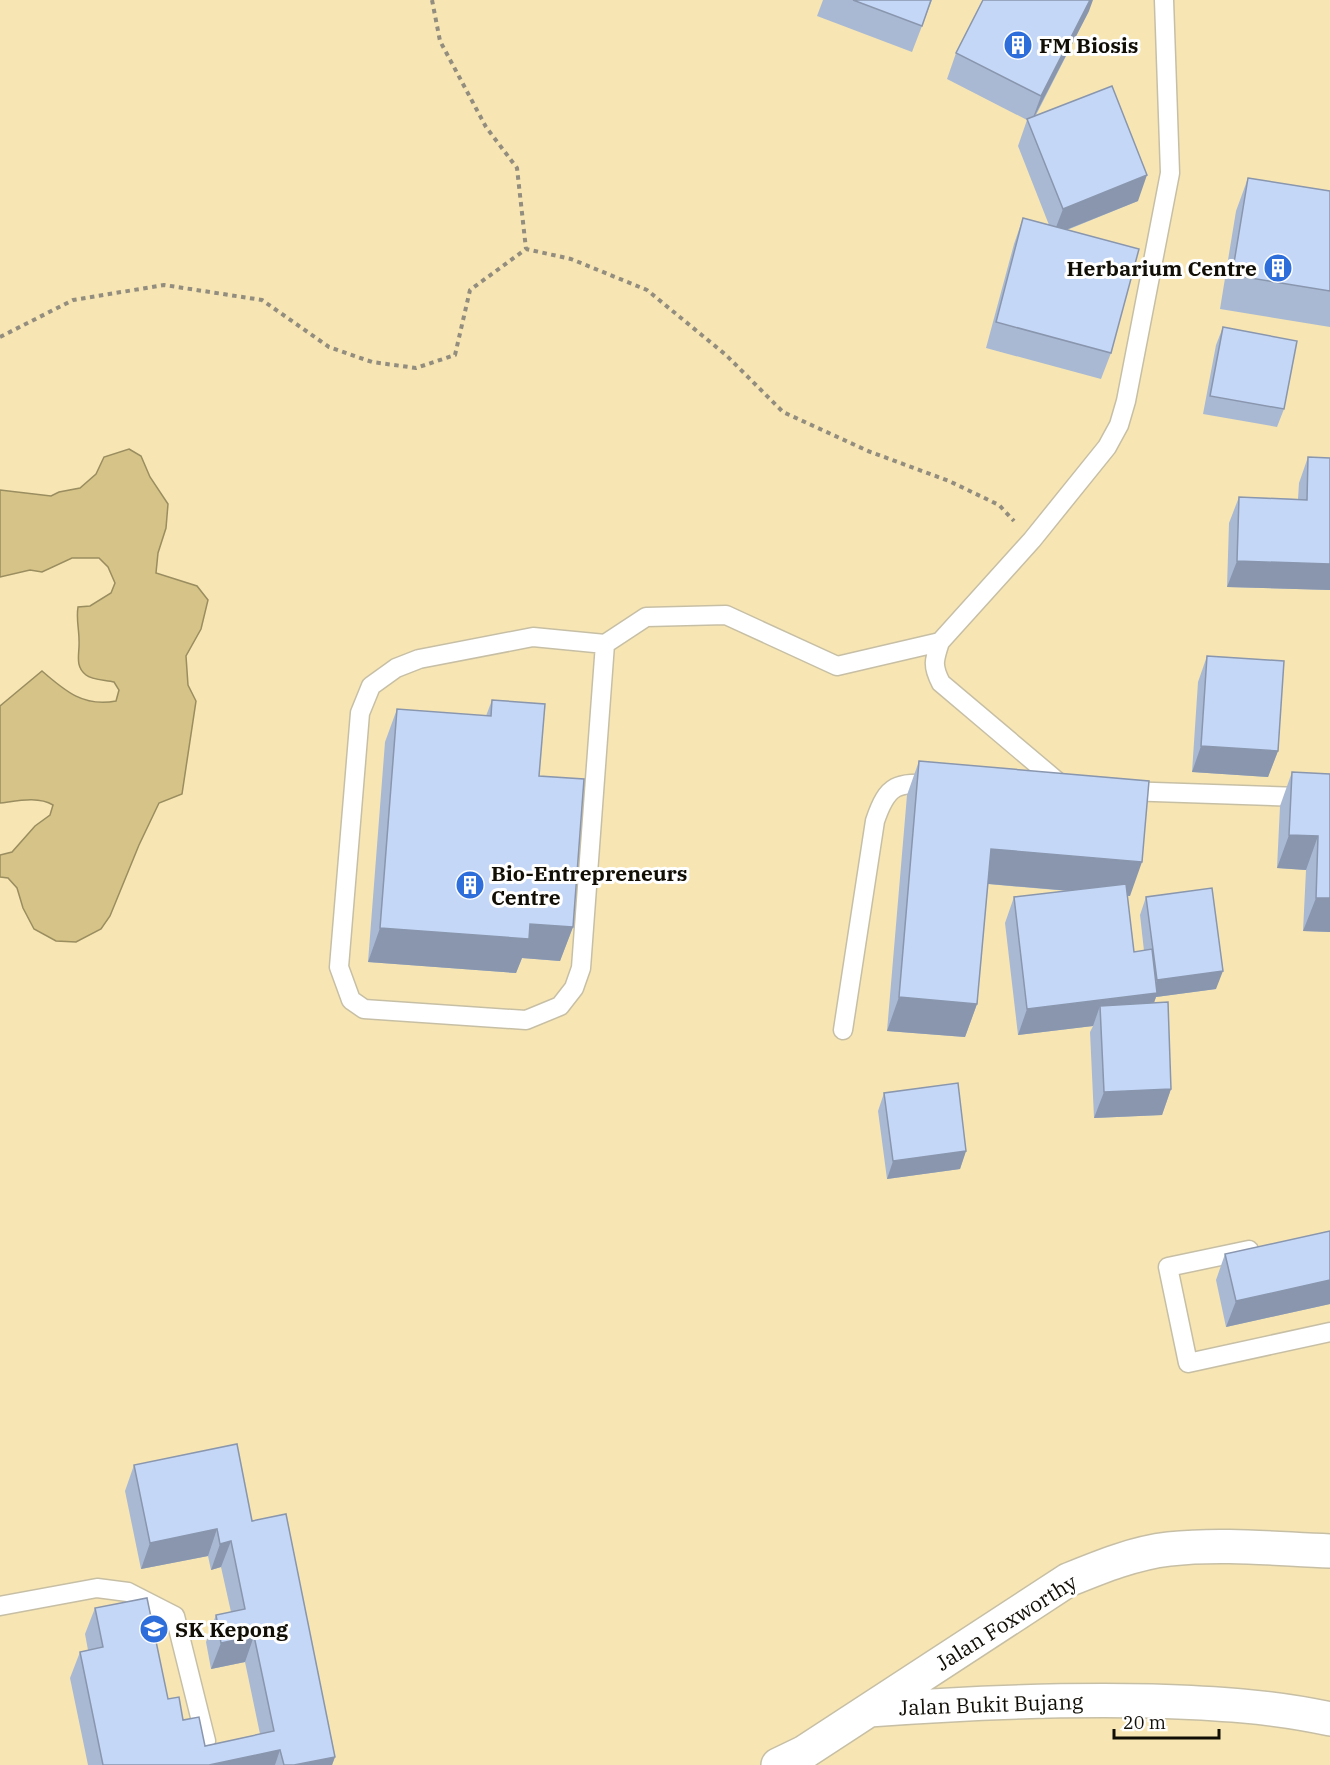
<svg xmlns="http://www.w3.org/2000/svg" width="1330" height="1765" font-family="'IBM Plex Serif',serif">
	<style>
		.green { fill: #f7e6b3 }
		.water { fill: #d5c387; stroke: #9a8d60; stroke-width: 1.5 }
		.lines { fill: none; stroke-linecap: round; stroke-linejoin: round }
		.lane-casing { stroke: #c7bfa5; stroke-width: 21 }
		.street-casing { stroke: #c7bfa5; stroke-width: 36 }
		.path { stroke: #928d7e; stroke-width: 4; stroke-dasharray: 4.5 4.5; stroke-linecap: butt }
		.lane { stroke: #fff; stroke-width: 18 }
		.street { stroke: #fff; stroke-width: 33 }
		.wall { fill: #a9b9d4 }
		.shaded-wall { fill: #8996ad }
		.building { fill: #c4d7f7; stroke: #8996ad; stroke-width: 1.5 }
		.labels { text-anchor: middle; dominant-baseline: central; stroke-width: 6; stroke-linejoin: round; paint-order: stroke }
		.poi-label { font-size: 21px; font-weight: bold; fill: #110e06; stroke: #fff; text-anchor: start }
		.street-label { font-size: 21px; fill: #110e06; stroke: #fff }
	</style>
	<rect width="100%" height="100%" fill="#fff8e2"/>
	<path class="green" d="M 0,0 L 1330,0 L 1330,1765 L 0,1765 Z"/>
	<path class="water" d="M 129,449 L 141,456 L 150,477 L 168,504 L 166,528 L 158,553 L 156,573 L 197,586 L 208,600 L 201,629 L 186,656 L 188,685 L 196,701 L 182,794 L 159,803 L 139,845 L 110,916 L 101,929 L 76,942 L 56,941 L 34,929 L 23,908 L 17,888 L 8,878 L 0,877 L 0,855 L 12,852 L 35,826 L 50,815 L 53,805 C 38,796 17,801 0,803 L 0,706 L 42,671 C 66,692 84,707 116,701 L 119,690 L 114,682 C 106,680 92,680 86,675 C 74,666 80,653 79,640 C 79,628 76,619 78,607 L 90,606 L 111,593 L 115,583 L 108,567 L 99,558 L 72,558 L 42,572 L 30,570 L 0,577 L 0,490 L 51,496 L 59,492 L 80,488 L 96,474 L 104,457 Z"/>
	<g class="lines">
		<g class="lane-casing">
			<path id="lane" d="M 605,644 L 581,968 L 574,988 L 560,1006 L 526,1020 L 364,1009 L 351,1000 L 339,967 L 360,713 L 371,686 L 396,668 L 419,659 L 533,637 L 605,644 L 646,617 L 726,615 L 837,666 L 940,642
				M 1064,787 L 941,683 C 932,666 934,660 940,642 L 1032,540 L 1107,447 L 1119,425 L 1126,401 L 1170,173 L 1164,0
				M 1125,791 L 1330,798
				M 843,1030 L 875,821 C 888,782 898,783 935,784
				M 1249,1250 L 1168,1267 L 1188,1363 L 1330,1332
				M 0,1606 L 97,1588 L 128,1592 L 175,1616 L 206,1741"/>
		</g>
		<g class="street-casing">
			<path id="street" d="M 869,1710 C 963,1703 1058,1699 1152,1701 C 1213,1703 1271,1706 1330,1719
				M 778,1765 L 803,1753 L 1068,1580 C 1100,1567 1134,1553 1169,1549 C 1222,1543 1277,1549 1330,1551"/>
		</g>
		<path class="path" d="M 432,0 L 440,41 L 486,127 L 517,168 L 526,249
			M 0,337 L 73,300 L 164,285 L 262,300 L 329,347 L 372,362 L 416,368 L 455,355 L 470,290 L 526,249 L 571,259 L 647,290 L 726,355 L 783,412 L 868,451 L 949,481 L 999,505 L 1014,521"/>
		<use href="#lane" class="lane"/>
		<use href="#street" class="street"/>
	</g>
	<path class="wall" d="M 823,0 L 932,0 L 912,52 L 817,16 Z
		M 1089,11 L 1035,117 L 1138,201 L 1067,230 L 1111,353 L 1101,379 L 986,348 L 1014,244 L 1023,218 L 1049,225 L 1018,146 L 1027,120 L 947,79 L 956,53 Z
		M 1248,178 L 1330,191 L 1330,327 L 1220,309 L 1236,211 Z
		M 1223,327 L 1284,409 L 1277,427 L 1203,414 L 1216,345 Z
		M 1308,457 L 1330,590 L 1227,587 L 1229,523 L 1239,497 L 1298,499 L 1299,483 Z
		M 1207,656 L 1278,751 L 1268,777 L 1192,772 L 1198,682 Z
		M 492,700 L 539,776 L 573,927 L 560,961 L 522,958 L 516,973 L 368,962 L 385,742 L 397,709 L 486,716 Z
		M 919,761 L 1130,896 L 1127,896 L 1134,952 L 1144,951 L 1140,915 L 1146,897 L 1216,989 L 1156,997 L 1154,1003 L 1171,1089 L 1162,1115 L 1094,1118 L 1090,1032 L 1093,1026 L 1018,1035 L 1005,923 L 1014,897 L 1068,891 L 988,884 L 977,1004 L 965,1037 L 887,1031 L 907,795 Z
		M 1292,772 L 1330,774 L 1330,932 L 1303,931 L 1306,870 L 1277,868 L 1280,806 Z
		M 884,1093 L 966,1151 L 960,1169 L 887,1179 L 878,1111 Z
		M 1330,1231 L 1330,1304 L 1226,1327 L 1216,1280 L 1225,1254 Z
		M 134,1465 L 252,1521 L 335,1757 L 332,1765 L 88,1765 L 70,1678 L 80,1652 L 88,1650 L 85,1634 L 95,1608 L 205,1746 L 260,1734 L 245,1662 L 211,1669 L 206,1642 L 216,1615 L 231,1612 L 221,1567 L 211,1570 L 208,1556 L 141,1569 L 125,1491 Z"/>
	<path class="shaded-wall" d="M 1090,0 L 1093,0 L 1089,11 L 1031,123 L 1041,96 Z
		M 1147,175 L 1138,201 L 1053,235 L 1063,209 Z
		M 1237,561 L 1330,564 L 1330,590 L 1227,587 Z
		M 1201,746 L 1278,751 L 1268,777 L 1192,772 Z
		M 1289,835 L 1318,836 L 1306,870 L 1277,868 Z
		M 991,849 L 1142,862 L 1130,896 L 978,883 Z
		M 1316,898 L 1330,898 L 1330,932 L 1303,931 Z
		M 530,924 L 573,927 L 560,961 L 522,958 L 516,973 L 368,962 L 380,928 Z
		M 1223,971 L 1216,989 L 1156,997 L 1148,1019 L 1100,1006 L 1093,1026 L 1018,1035 L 1027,1009 L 1152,994 L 1157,980 Z
		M 899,997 L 977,1004 L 965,1037 L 887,1031 Z
		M 1171,1089 L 1162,1115 L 1094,1118 L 1104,1092 Z
		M 966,1151 L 960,1169 L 887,1179 L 893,1161 Z
		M 1330,1280 L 1330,1304 L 1226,1327 L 1236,1301 Z
		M 217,1529 L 208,1556 L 141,1569 L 150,1543 Z
		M 231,1541 L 221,1567 L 211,1570 L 220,1544 Z
		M 254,1636 L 245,1662 L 211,1669 L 221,1643 Z
		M 280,1750 L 275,1765 L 209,1765 Z
		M 335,1757 L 332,1765 L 294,1765 Z"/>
	<path class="building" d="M 853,0 L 931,0 L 922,26 Z
		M 983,0 L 1090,0 L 1041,96 L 956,53 Z
		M 1112,86 L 1147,175 L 1063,209 L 1027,119 Z
		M 1248,178 L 1330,191 L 1330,291 L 1232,275 Z
		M 1023,218 L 1139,249 L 1111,353 L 996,322 Z
		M 1223,327 L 1297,341 L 1284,409 L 1210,396 Z
		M 1308,457 L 1330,458 L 1330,564 L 1237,561 L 1239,497 L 1307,500 Z
		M 1207,656 L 1284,661 L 1278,751 L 1201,746 Z
		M 492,700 L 545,704 L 539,776 L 584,779 L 573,927 L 530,924 L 529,939 L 380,928 L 397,709 L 491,716 Z
		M 919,761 L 1149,781 L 1142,862 L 991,849 L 977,1004 L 899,997 Z
		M 1292,772 L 1330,774 L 1330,898 L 1316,898 L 1318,836 L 1289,835 Z
		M 1126,884 L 1134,952 L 1152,949 L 1157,993 L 1027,1009 L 1014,897 Z
		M 1212,888 L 1223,971 L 1157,980 L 1146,897 Z
		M 1168,1002 L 1171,1089 L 1104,1092 L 1100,1006 Z
		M 958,1083 L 966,1151 L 893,1161 L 884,1093 Z
		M 1330,1231 L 1330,1280 L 1236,1301 L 1225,1254 Z
		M 237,1444 L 252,1521 L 286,1514 L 335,1757 L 294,1765 L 284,1765 L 280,1750 L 209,1765 L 103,1765 L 80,1652 L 103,1647 L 95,1608 L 147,1598 L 168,1699 L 179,1697 L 183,1720 L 199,1717 L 205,1746 L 274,1731 L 254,1636 L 221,1643 L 216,1615 L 245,1609 L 231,1541 L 220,1544 L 217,1529 L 150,1543 L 134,1465 Z"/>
	<defs>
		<g id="building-disc" transform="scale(1.5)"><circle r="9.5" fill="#2d6edb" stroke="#fff"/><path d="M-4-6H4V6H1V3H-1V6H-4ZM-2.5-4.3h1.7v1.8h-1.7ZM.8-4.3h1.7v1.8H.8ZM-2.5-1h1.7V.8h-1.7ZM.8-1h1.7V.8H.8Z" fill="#fff"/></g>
		<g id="school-disc" transform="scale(1.5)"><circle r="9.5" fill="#2d6edb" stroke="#fff"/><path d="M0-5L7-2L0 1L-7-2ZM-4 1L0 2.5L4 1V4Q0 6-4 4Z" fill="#fff"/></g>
	</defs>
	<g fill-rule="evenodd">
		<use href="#building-disc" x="1018" y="45"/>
		<use href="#building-disc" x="1278" y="268"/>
		<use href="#building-disc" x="470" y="885"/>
		<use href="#school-disc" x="154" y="1629"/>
	</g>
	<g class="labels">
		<g class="poi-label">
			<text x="1039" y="45">FM Biosis</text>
			<text x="1257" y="268" text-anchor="end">Herbarium Centre</text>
			<text x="491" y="873">Bio-Entrepreneurs<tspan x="491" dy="24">Centre</tspan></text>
			<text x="175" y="1629">SK Kepong</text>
		</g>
		<g class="street-label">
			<text transform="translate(1006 1622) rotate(-32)">Jalan Foxworthy</text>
			<text transform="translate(991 1704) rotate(-2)">Jalan Bukit Bujang</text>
		</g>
	</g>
	<path d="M1114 1729v9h105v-9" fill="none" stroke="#110e06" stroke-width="3"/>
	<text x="1123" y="1729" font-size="18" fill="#110e06" stroke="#ffffff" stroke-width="4.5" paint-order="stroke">20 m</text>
</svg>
